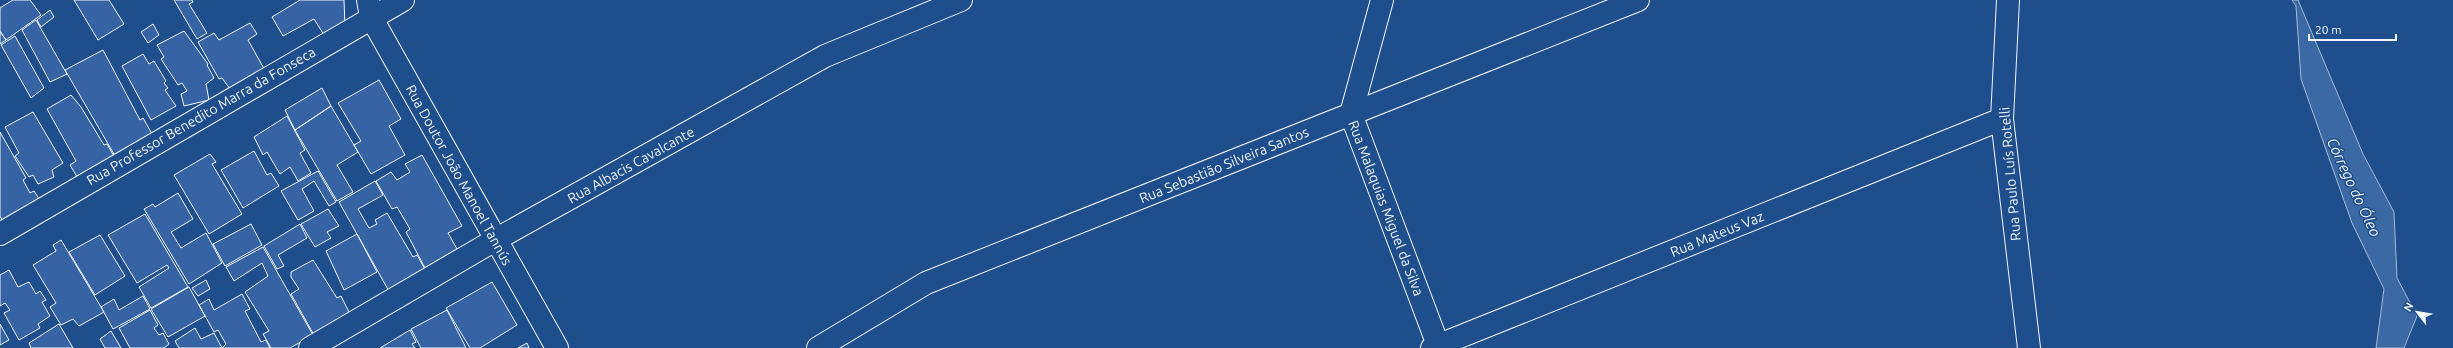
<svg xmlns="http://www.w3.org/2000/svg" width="2453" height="348" font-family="Ubuntu,sans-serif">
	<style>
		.water { fill: #3b69a3; stroke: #a8bbd7 }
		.building { fill: #3563a3; stroke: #f2f6ff }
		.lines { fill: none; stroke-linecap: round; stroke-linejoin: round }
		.street-casing { stroke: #f2f6ff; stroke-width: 24 }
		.street { stroke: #1f4e8c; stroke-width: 22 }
		.labels { text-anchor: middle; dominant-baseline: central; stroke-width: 3; stroke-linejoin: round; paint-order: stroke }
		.street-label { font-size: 14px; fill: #f2f6ff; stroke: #1f4e8c }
		.water-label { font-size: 15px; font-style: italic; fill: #f2f6ff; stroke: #1f4e8c }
	</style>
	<rect width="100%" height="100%" fill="#1f4e8c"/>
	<path class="water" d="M 2292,0 L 2298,0 L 2363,154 L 2394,212 L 2397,278 L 2417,316 L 2404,348 L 2376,348 L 2384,289 L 2352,223 L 2301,79 L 2296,6 Z"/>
	<path class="building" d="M 13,0 L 30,0 L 41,15 L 6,40 L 0,31 L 0,8 Z
		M 74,0 L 109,0 L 124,24 L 98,40 Z
		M 174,0 L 192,0 L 193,2 L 189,4 L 207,33 L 197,39 Z
		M 300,0 L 344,0 L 345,26 L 326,38 L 314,19 L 283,36 L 272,17 Z
		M 50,10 L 54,17 L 41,27 L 37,20 Z
		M 36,20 L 67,74 L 50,82 L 22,30 Z
		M 250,23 L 257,34 L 248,40 L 267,74 L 233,93 L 222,78 L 219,79 L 198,42 L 214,33 L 219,40 Z
		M 153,24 L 159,35 L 148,43 L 141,32 Z
		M 184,31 L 208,64 L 207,65 L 214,78 L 206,84 L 209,100 L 184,106 L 181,94 L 187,91 L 182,83 L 178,85 L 161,59 L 164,57 L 157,45 Z
		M 0,32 L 6,40 L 0,44 Z
		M 15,36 L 44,88 L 31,98 L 1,45 Z
		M 103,50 L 140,120 L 143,118 L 155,139 L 118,161 L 65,70 Z
		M 143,54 L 149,64 L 154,61 L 166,81 L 164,83 L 168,88 L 165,90 L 176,106 L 151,120 L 122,66 Z
		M 379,80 L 401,119 L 389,126 L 405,155 L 371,174 L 354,145 L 361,141 L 338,103 Z
		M 322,88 L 331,106 L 295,130 L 285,110 Z
		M 71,95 L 81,107 L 104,145 L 107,144 L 116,160 L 79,180 L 70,165 L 76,161 L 47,109 Z
		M 331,106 L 358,152 L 337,165 L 353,192 L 337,201 L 295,130 Z
		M 33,112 L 63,163 L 52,170 L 54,177 L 38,184 L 33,175 L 29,177 L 15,156 L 19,153 L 5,127 Z
		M 287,116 L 305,150 L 300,153 L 311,173 L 298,181 L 290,167 L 280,174 L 267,152 L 263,155 L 254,137 Z
		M 0,132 L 26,178 L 23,180 L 30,193 L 34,191 L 41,202 L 4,224 L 0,216 Z
		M 254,151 L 267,175 L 271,173 L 279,186 L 243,208 L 221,170 Z
		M 210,154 L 216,162 L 212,164 L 242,214 L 209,234 L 174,175 Z
		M 422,155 L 462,226 L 448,233 L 457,249 L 425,268 L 406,232 L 410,229 L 397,207 L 392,209 L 376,181 L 391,172 L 397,180 L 410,172 L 405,164 Z
		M 318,171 L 336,202 L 329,206 L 314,181 L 302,189 L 314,211 L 298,220 L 281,191 Z
		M 375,181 L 383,195 L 358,209 L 369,228 L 377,224 L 375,220 L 387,213 L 413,257 L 417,255 L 427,273 L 390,293 L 339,202 Z
		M 178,193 L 193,219 L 171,232 L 181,248 L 206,233 L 222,263 L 189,284 L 144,209 L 153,204 L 155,207 Z
		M 328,209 L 339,226 L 327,232 L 331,238 L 315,247 L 301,224 Z
		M 145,214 L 188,287 L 151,308 L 139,287 L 169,268 L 167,265 L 137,283 L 108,235 Z
		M 251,224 L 262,245 L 225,266 L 213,244 Z
		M 300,224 L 307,238 L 278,255 L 284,266 L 277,269 L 264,246 Z
		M 357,234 L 377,272 L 344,290 L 326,251 Z
		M 100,235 L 125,276 L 95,295 L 69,252 Z
		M 61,240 L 104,312 L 79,326 L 73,319 L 61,325 L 50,307 L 56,303 L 33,265 L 56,251 L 53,245 Z
		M 263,247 L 313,335 L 290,348 L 271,348 L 263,334 L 269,331 L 245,292 L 268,276 L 262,263 L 234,281 L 226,267 Z
		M 313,260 L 337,298 L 341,296 L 351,316 L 314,335 L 291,294 L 299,289 L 291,277 L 291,272 Z
		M 9,270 L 18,287 L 29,282 L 36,294 L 40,291 L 46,300 L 42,302 L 50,316 L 38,324 L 40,328 L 19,340 L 4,313 L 10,310 L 5,303 L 0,306 L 0,275 Z
		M 206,280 L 210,289 L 198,296 L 192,288 Z
		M 492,282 L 517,325 L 480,348 L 470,348 L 446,308 Z
		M 189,287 L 205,316 L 168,337 L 151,309 Z
		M 242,294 L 250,309 L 245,311 L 261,342 L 266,340 L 270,348 L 222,348 L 226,344 L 218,330 L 214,332 L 199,305 L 209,299 L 214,310 Z
		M 143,296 L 150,309 L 113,329 L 101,307 L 114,299 L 119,310 Z
		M 150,310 L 158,325 L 154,328 L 159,335 L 163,333 L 169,344 L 164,348 L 130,348 L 119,328 Z
		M 447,310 L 466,348 L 421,348 L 411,329 Z
		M 0,324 L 9,340 L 0,345 Z
		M 59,324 L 73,348 L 31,348 L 29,343 Z
		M 195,328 L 201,339 L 214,333 L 222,348 L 179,348 L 175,341 Z
		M 410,330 L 416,342 L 412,344 L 415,348 L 380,348 Z
		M 111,331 L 121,348 L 105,348 L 100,339 Z
		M 527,343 L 529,348 L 518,348 Z"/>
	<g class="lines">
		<g class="street-casing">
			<path id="street" d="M 368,0 L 371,17 L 557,348
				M 1382,0 L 1351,114 L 1438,345
				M 2008,0 L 2002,119 L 2029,348
				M 0,234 L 403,0
				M 310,348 L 495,240 L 825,56 L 961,0
				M 818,348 L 926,283 L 1638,0
				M 1432,348 L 2002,119"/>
		</g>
		<use href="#street" class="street"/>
	</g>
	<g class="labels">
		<g class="street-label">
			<text transform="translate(201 116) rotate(-30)">Rua Professor Benedito Marra da Fonseca</text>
			<text transform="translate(631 165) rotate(-29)">Rua Albacis Cavalcante</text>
			<text transform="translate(1224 165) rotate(-22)">Rua Sebastião Silveira Santos</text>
			<text transform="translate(2010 174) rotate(-95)">Rua Paulo Luís Rotelli</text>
			<text transform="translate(459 175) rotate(61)">Rua Doutor João Manoel Tannús</text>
			<text transform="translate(1386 208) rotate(69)">Rua Malaquias Miguel da Silva</text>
			<text transform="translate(1717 234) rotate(-22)">Rua Mateus Vaz</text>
		</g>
		<g class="water-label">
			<text transform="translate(2354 187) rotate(65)">Córrego do Óleo</text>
		</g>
	</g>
	<g transform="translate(2417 312) rotate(301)" stroke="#1f4e8c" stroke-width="3" paint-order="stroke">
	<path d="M0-3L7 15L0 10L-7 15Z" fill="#f2f6ff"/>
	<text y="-6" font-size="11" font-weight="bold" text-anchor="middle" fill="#f2f6ff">N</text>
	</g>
	<path d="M2309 34v6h87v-6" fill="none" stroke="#f2f6ff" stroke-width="2"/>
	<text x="2315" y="34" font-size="12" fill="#f2f6ff" stroke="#1f4e8c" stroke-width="3" paint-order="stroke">20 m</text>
</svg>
